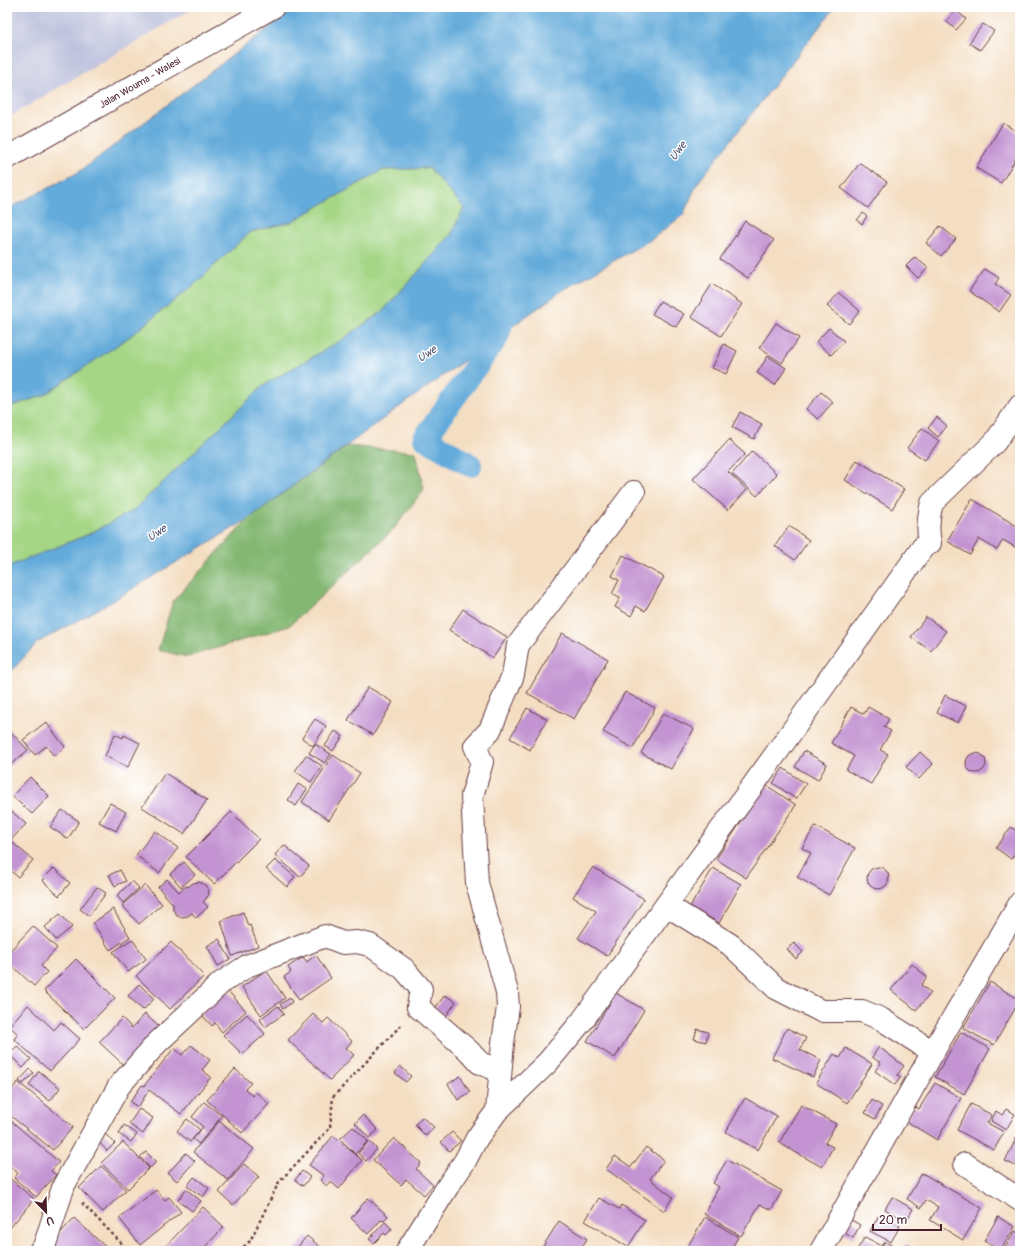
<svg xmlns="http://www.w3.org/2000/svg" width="1027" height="1258" font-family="Pangolin,sans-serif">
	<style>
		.industrial { fill: #bfc2dd }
		.green { fill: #a4d685; stroke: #777a58 }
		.forest { fill: #83b772; stroke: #666b4e }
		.water { fill: #63abda; stroke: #566582 }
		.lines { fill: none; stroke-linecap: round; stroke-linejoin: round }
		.canal { stroke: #63abda; stroke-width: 24 }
		.building { fill: #c393d2 }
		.minor-casing { stroke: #643c42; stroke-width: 24 }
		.path { stroke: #643c42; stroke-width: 2.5; stroke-dasharray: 3 3; stroke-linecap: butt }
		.minor { stroke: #fff; stroke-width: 22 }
		.labels { text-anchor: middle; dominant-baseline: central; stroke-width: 3; stroke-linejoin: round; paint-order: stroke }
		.street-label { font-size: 10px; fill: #4a1f2b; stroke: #fff }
		.water-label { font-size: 11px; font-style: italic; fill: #545771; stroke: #fff }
	</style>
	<rect width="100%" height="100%" fill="#fff"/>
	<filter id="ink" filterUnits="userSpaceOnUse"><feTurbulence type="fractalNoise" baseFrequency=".025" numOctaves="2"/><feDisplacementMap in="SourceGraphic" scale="8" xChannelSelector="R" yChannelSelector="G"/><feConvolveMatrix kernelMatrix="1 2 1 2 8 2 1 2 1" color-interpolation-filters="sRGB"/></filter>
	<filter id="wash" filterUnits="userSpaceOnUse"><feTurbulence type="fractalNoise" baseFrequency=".012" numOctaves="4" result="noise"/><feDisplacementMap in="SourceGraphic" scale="16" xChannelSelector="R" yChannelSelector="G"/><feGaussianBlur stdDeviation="0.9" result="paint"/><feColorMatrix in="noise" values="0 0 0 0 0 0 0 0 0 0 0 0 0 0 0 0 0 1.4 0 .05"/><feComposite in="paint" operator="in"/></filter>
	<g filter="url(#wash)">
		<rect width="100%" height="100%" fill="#f4dec2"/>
		<path class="industrial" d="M 7,7 L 195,7 L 7,118 Z"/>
		<path class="green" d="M 429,168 L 464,207 L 451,235 L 382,312 L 340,341 L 264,385 L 134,510 L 87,535 L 7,567 L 7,408 L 44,395 L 129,337 L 195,284 L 250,232 L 291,222 L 383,170 Z"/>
		<path class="forest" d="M 347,446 L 416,452 L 424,489 L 393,530 L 289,626 L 187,657 L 158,650 L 173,601 L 248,519 Z"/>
		<path class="water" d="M 296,7 L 835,7 L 697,184 L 683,215 L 652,239 L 563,290 L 380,421 L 248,519 L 109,603 L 37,643 L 7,676 L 7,567 L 87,535 L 134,510 L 264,385 L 340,341 L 382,312 L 451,235 L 464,208 L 429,168 L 383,170 L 291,222 L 250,232 L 195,284 L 129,337 L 44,395 L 7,408 L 7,209 L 79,172 Z"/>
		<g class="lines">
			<path class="canal" d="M 470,465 L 425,438 L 497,337 L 506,306"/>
		</g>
		<g id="blocks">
			<path class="building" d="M 956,10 L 966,19 L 956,30 L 946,21 Z
				M 983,24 L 994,31 L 980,50 L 969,43 Z
				M 1003,123 L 1020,134 L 1020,152 L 1001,183 L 976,168 Z
				M 860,163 L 887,182 L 868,208 L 841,188 Z
				M 863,213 L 867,216 L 862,224 L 857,220 Z
				M 745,221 L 774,240 L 748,278 L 720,259 Z
				M 940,226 L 956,239 L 941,256 L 926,243 Z
				M 915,257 L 928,268 L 918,278 L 906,266 Z
				M 985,269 L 999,278 L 995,284 L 1011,295 L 999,312 L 969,291 Z
				M 712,284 L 742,304 L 721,336 L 691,317 Z
				M 839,293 L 860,311 L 849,324 L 827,306 Z
				M 660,301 L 684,314 L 676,327 L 652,314 Z
				M 776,323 L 799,338 L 782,363 L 759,348 Z
				M 829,328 L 844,341 L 831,355 L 816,342 Z
				M 724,344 L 737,351 L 726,374 L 712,368 Z
				M 768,356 L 786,368 L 775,385 L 757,373 Z
				M 821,392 L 833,402 L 818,419 L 806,409 Z
				M 740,412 L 762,424 L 754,439 L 732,427 Z
				M 937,417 L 947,426 L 938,437 L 928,428 Z
				M 922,428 L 939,441 L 925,460 L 907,448 Z
				M 729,440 L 745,454 L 728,472 L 747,490 L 728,510 L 693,479 Z
				M 752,451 L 777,474 L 757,496 L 732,474 Z
				M 857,460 L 904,489 L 892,509 L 845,480 Z
				M 972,499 L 1020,528 L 1020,550 L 1003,540 L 997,550 L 979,539 L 970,555 L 947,541 Z
				M 789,526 L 809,540 L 795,560 L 775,546 Z
				M 623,555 L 664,577 L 645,611 L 636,606 L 631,616 L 615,607 L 620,598 L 612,594 L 619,580 L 612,576 Z
				M 463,609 L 507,637 L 493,658 L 449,630 Z
				M 926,617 L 946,631 L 931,651 L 911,637 Z
				M 562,633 L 608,659 L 574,719 L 527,693 Z
				M 368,687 L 393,702 L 373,735 L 348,720 Z
				M 625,692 L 655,708 L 633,748 L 603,732 Z
				M 945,695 L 966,706 L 958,723 L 937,713 Z
				M 851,707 L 864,714 L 868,707 L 889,719 L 884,727 L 891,731 L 880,750 L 888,754 L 871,784 L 846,770 L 854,756 L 831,743 Z
				M 527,708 L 547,719 L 530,750 L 510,738 Z
				M 663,713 L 694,729 L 671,769 L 641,753 Z
				M 315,719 L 326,726 L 313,746 L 302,738 Z
				M 46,722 L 65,747 L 54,756 L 46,746 L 35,755 L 23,740 Z
				M 8,729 L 28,750 L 8,767 L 7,766 L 7,730 Z
				M 335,731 L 343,736 L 333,751 L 325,746 Z
				M 115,734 L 123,738 L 124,735 L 140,743 L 128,767 L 105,756 Z
				M 315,744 L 331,754 L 325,763 L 309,753 Z
				M 804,751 L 827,764 L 818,780 L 795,767 Z
				M 920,752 L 933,764 L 919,779 L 906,767 Z
				M966 763a10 10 0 1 1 20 0a10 10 0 1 1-20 0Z
				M 306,755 L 322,766 L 311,782 L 295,771 Z
				M 333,755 L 360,773 L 329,820 L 302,802 Z
				M 783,768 L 806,784 L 796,799 L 773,783 Z
				M 165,773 L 207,800 L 184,834 L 142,807 Z
				M 30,777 L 49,796 L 32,814 L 12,796 Z
				M 298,784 L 307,789 L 296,806 L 288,800 Z
				M 766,785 L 796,805 L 746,878 L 716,859 Z
				M 110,803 L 126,812 L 116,831 L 99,822 Z
				M 62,810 L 79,821 L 68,839 L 50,827 Z
				M 11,811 L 26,824 L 11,840 L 7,836 L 7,816 Z
				M 231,812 L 259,839 L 214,884 L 186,857 Z
				M 815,826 L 855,848 L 829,895 L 797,877 L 811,853 L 802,848 Z
				M 1011,827 L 1020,833 L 1020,846 L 1011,859 L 996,848 Z
				M 155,831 L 178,848 L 159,873 L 136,855 Z
				M 7,838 L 33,860 L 18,877 L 7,868 Z
				M 284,845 L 309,866 L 300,877 L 275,855 Z
				M 275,860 L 295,877 L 287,887 L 266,869 Z
				M 184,862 L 195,875 L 181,887 L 170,874 Z
				M 593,867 L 644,899 L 607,956 L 578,938 L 596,911 L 573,897 Z
				M867 878a11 11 0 1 1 22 0a11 11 0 1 1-22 0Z
				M 54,868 L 70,883 L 59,896 L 42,880 Z
				M 713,868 L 741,884 L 719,923 L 690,907 Z
				M 120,870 L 126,881 L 115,886 L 109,875 Z
				M 167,879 L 179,892 L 186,886 L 188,887 L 193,883 L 199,882 L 204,884 L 208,889 L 209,894 L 206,899 L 203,902 L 208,907 L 196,918 L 192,913 L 188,916 L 182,917 L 177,915 L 173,910 L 173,904 L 158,887 Z
				M 132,881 L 139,888 L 123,903 L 117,896 Z
				M 145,885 L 162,904 L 139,924 L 122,905 Z
				M 97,887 L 106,893 L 89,916 L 80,909 Z
				M 113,909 L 130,937 L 110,950 L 93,923 Z
				M 243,912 L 248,926 L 250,925 L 258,946 L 232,956 L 221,921 Z
				M 60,914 L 72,927 L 56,940 L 45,927 Z
				M 33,926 L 57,948 L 41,966 L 47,972 L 34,986 L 7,961 L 7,954 Z
				M 132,939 L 146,959 L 128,972 L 113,952 Z
				M 219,939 L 230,959 L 218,966 L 207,946 Z
				M 171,942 L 204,976 L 170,1009 L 136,976 Z
				M 794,943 L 803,952 L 796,959 L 787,949 Z
				M 316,955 L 331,978 L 299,1000 L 284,977 L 291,972 L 288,967 L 303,957 L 307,962 Z
				M 76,959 L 115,998 L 84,1029 L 44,991 Z
				M 912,964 L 927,977 L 921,985 L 931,993 L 916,1010 L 891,990 Z
				M 266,970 L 285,998 L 261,1015 L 242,987 Z
				M 990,982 L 1020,1000 L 994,1045 L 963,1028 Z
				M 139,984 L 154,999 L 143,1010 L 128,996 Z
				M 228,991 L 246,1011 L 222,1032 L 215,1023 L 212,1026 L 201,1014 Z
				M 616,993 L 644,1010 L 615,1058 L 587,1041 Z
				M 445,995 L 456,1002 L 446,1016 L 435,1008 Z
				M 290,998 L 292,1002 L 283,1009 L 280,1004 Z
				M 28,1005 L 54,1030 L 61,1022 L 80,1039 L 50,1071 L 14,1039 L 18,1034 L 9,1026 Z
				M 278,1006 L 284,1014 L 265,1027 L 260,1019 Z
				M 145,1014 L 159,1027 L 126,1067 L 99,1042 L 122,1018 L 132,1028 Z
				M 247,1014 L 265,1034 L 242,1054 L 223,1035 Z
				M 313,1014 L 323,1023 L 328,1018 L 352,1041 L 346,1048 L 354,1055 L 330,1080 L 288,1040 Z
				M 787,1028 L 806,1038 L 800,1050 L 821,1060 L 813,1077 L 772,1058 Z
				M 697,1029 L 708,1032 L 706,1042 L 694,1039 Z
				M 961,1032 L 990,1049 L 964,1094 L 935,1077 Z
				M 191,1045 L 210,1060 L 202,1070 L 211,1077 L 181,1114 L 149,1090 L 138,1107 L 130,1102 L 142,1085 L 144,1086 L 174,1048 L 182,1055 Z
				M 17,1046 L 31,1059 L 23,1068 L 9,1054 Z
				M 879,1047 L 904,1066 L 897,1075 L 901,1077 L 895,1085 L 875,1071 L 881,1063 L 872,1057 Z
				M 846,1048 L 872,1064 L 847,1103 L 816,1083 L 834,1054 L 840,1058 Z
				M 400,1066 L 411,1076 L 406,1082 L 395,1073 Z
				M 30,1069 L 34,1073 L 23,1084 L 19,1081 Z
				M 235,1069 L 251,1083 L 245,1089 L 253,1096 L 256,1092 L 269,1104 L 242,1133 L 207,1100 Z
				M 39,1071 L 60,1088 L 50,1101 L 29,1085 Z
				M 460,1076 L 470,1092 L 458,1100 L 448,1084 Z
				M 18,1082 L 73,1127 L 53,1150 L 7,1113 L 7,1095 Z
				M 935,1083 L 961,1098 L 937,1140 L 906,1121 L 914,1106 L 919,1109 Z
				M 745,1098 L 777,1116 L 758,1150 L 726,1132 Z
				M 872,1100 L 882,1106 L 875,1119 L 865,1113 Z
				M 204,1102 L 222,1116 L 199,1144 L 193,1139 L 203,1127 L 192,1117 Z
				M 971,1104 L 992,1115 L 987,1123 L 1004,1132 L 994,1150 L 957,1130 Z
				M 801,1105 L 836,1124 L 825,1143 L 833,1147 L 822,1167 L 779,1143 Z
				M 139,1109 L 153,1118 L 143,1134 L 129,1124 Z
				M 1006,1109 L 1015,1114 L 1006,1130 L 991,1121 L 996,1111 L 1002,1115 Z
				M 363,1115 L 378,1130 L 369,1138 L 355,1123 Z
				M 422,1117 L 434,1127 L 426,1136 L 415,1125 Z
				M 9,1119 L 59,1162 L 51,1171 L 56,1175 L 36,1197 L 14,1178 L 18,1173 L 7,1164 L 7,1122 Z
				M 187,1119 L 200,1130 L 190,1142 L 177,1131 Z
				M 219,1121 L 254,1149 L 228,1180 L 193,1152 Z
				M 124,1125 L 137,1134 L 131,1142 L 119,1134 Z
				M 353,1127 L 368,1141 L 355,1154 L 340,1139 Z
				M 452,1132 L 461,1141 L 449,1151 L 441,1142 Z
				M 105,1134 L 115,1143 L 107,1151 L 98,1141 Z
				M 333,1136 L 362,1160 L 339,1189 L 330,1181 L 327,1186 L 320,1180 L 324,1176 L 309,1165 Z
				M 1017,1137 L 1020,1139 L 1020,1168 L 1005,1161 Z
				M 394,1138 L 421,1163 L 416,1169 L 433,1185 L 424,1195 L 406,1179 L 401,1185 L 373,1160 Z
				M 369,1141 L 377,1149 L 366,1161 L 358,1153 Z
				M 123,1142 L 149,1168 L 128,1189 L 101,1163 Z
				M 646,1147 L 664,1160 L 650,1179 L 673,1197 L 664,1211 L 606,1169 L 615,1156 L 631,1167 Z
				M 146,1152 L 156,1162 L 150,1168 L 140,1157 Z
				M 186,1153 L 195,1161 L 177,1181 L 168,1173 Z
				M 727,1160 L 782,1191 L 771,1210 L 760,1204 L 741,1236 L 704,1214 L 719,1187 L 713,1183 Z
				M 244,1164 L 259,1177 L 233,1205 L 219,1192 Z
				M 101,1166 L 126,1190 L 103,1212 L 79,1188 Z
				M 302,1171 L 310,1177 L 303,1186 L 295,1180 Z
				M 922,1173 L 982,1208 L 963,1240 L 930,1220 L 938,1207 L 926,1200 L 921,1208 L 907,1199 Z
				M 7,1176 L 34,1199 L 9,1229 L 7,1228 Z
				M 194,1177 L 209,1188 L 203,1197 L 187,1186 Z
				M 186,1189 L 201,1201 L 192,1211 L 178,1200 Z
				M 156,1190 L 165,1200 L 169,1197 L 181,1212 L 140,1245 L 119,1218 Z
				M 892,1197 L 913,1209 L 906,1221 L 885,1209 Z
				M 368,1198 L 388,1216 L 383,1221 L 381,1220 L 368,1234 L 351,1218 Z
				M 599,1198 L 619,1209 L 621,1205 L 645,1220 L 628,1247 L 585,1221 Z
				M 203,1207 L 224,1227 L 201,1251 L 161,1251 Z
				M 879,1215 L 900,1226 L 891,1242 L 870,1231 Z
				M 705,1217 L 738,1237 L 730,1251 L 690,1251 L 686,1249 Z
				M 998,1217 L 1015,1227 L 1000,1251 L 984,1241 Z
				M 74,1218 L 110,1251 L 44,1251 Z
				M 848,1218 L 860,1225 L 853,1238 L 841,1231 Z
				M 559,1221 L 587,1239 L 581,1248 L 587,1251 L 540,1251 Z
				M 385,1222 L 392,1229 L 386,1235 L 384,1233 L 374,1243 L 369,1239 Z
				M 1015,1231 L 1020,1234 L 1020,1251 L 1003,1251 Z
				M 307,1236 L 325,1251 L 294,1251 Z
				M 865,1237 L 882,1246 L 885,1242 L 902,1251 L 856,1251 Z
				M 906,1244 L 918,1251 L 903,1251 Z"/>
		</g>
	</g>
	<g filter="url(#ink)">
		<use href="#blocks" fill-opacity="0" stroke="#643c42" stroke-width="1"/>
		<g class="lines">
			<g class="minor-casing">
				<path id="minor" d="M 7,158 L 273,7
					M 666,905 L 731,945 L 776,988 L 821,1011 L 862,1011 L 881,1019 L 933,1052
					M 497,1111 L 503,1043 L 508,1007 L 507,992 L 477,883 L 472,796 L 482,762 L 475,746 L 490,730 L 513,675 L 518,645 L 634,492
					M 965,1164 L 1020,1200
					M 40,1251 L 44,1247 L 64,1185 L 119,1086 L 157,1043 L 221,983 L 247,966 L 325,936 L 343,943 L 357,942 L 370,945 L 404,969 L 421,989 L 418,1007 L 468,1050 L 480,1063 L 500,1071
					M 407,1251 L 448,1186 L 465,1161 L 477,1138 L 497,1111 L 548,1062 L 582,1021 L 775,755 L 923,547 L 930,543 C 927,529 928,517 932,503 L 995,442 L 1020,406
					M 821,1251 L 933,1052 L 1020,903"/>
			</g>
			<path class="path" d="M 82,1203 L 129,1251
				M 239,1251 L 250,1241 L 279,1182 L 330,1128 L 333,1097 L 403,1023"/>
			<use href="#minor" class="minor"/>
		</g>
	</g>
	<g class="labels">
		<g class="street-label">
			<text transform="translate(140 83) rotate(-30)">Jalan Wouma - Walesi</text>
		</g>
		<g class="water-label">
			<text transform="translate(678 151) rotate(-53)">Uwe</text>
			<text transform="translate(427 354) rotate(-34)">Uwe</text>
			<text transform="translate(157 533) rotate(-34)">Uwe</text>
		</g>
	</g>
	<rect width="1027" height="1258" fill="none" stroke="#fff" stroke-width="24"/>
	<g transform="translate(46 1212) rotate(157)" stroke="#ffffff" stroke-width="3" paint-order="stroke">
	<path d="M0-3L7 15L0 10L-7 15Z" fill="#4a1f2b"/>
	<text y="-6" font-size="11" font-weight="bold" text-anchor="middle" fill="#4a1f2b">U</text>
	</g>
	<path d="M873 1224v6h68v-6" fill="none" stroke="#4a1f2b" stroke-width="2"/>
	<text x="879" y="1224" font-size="12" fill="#4a1f2b" stroke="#ffffff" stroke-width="3" paint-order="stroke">20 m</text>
</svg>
